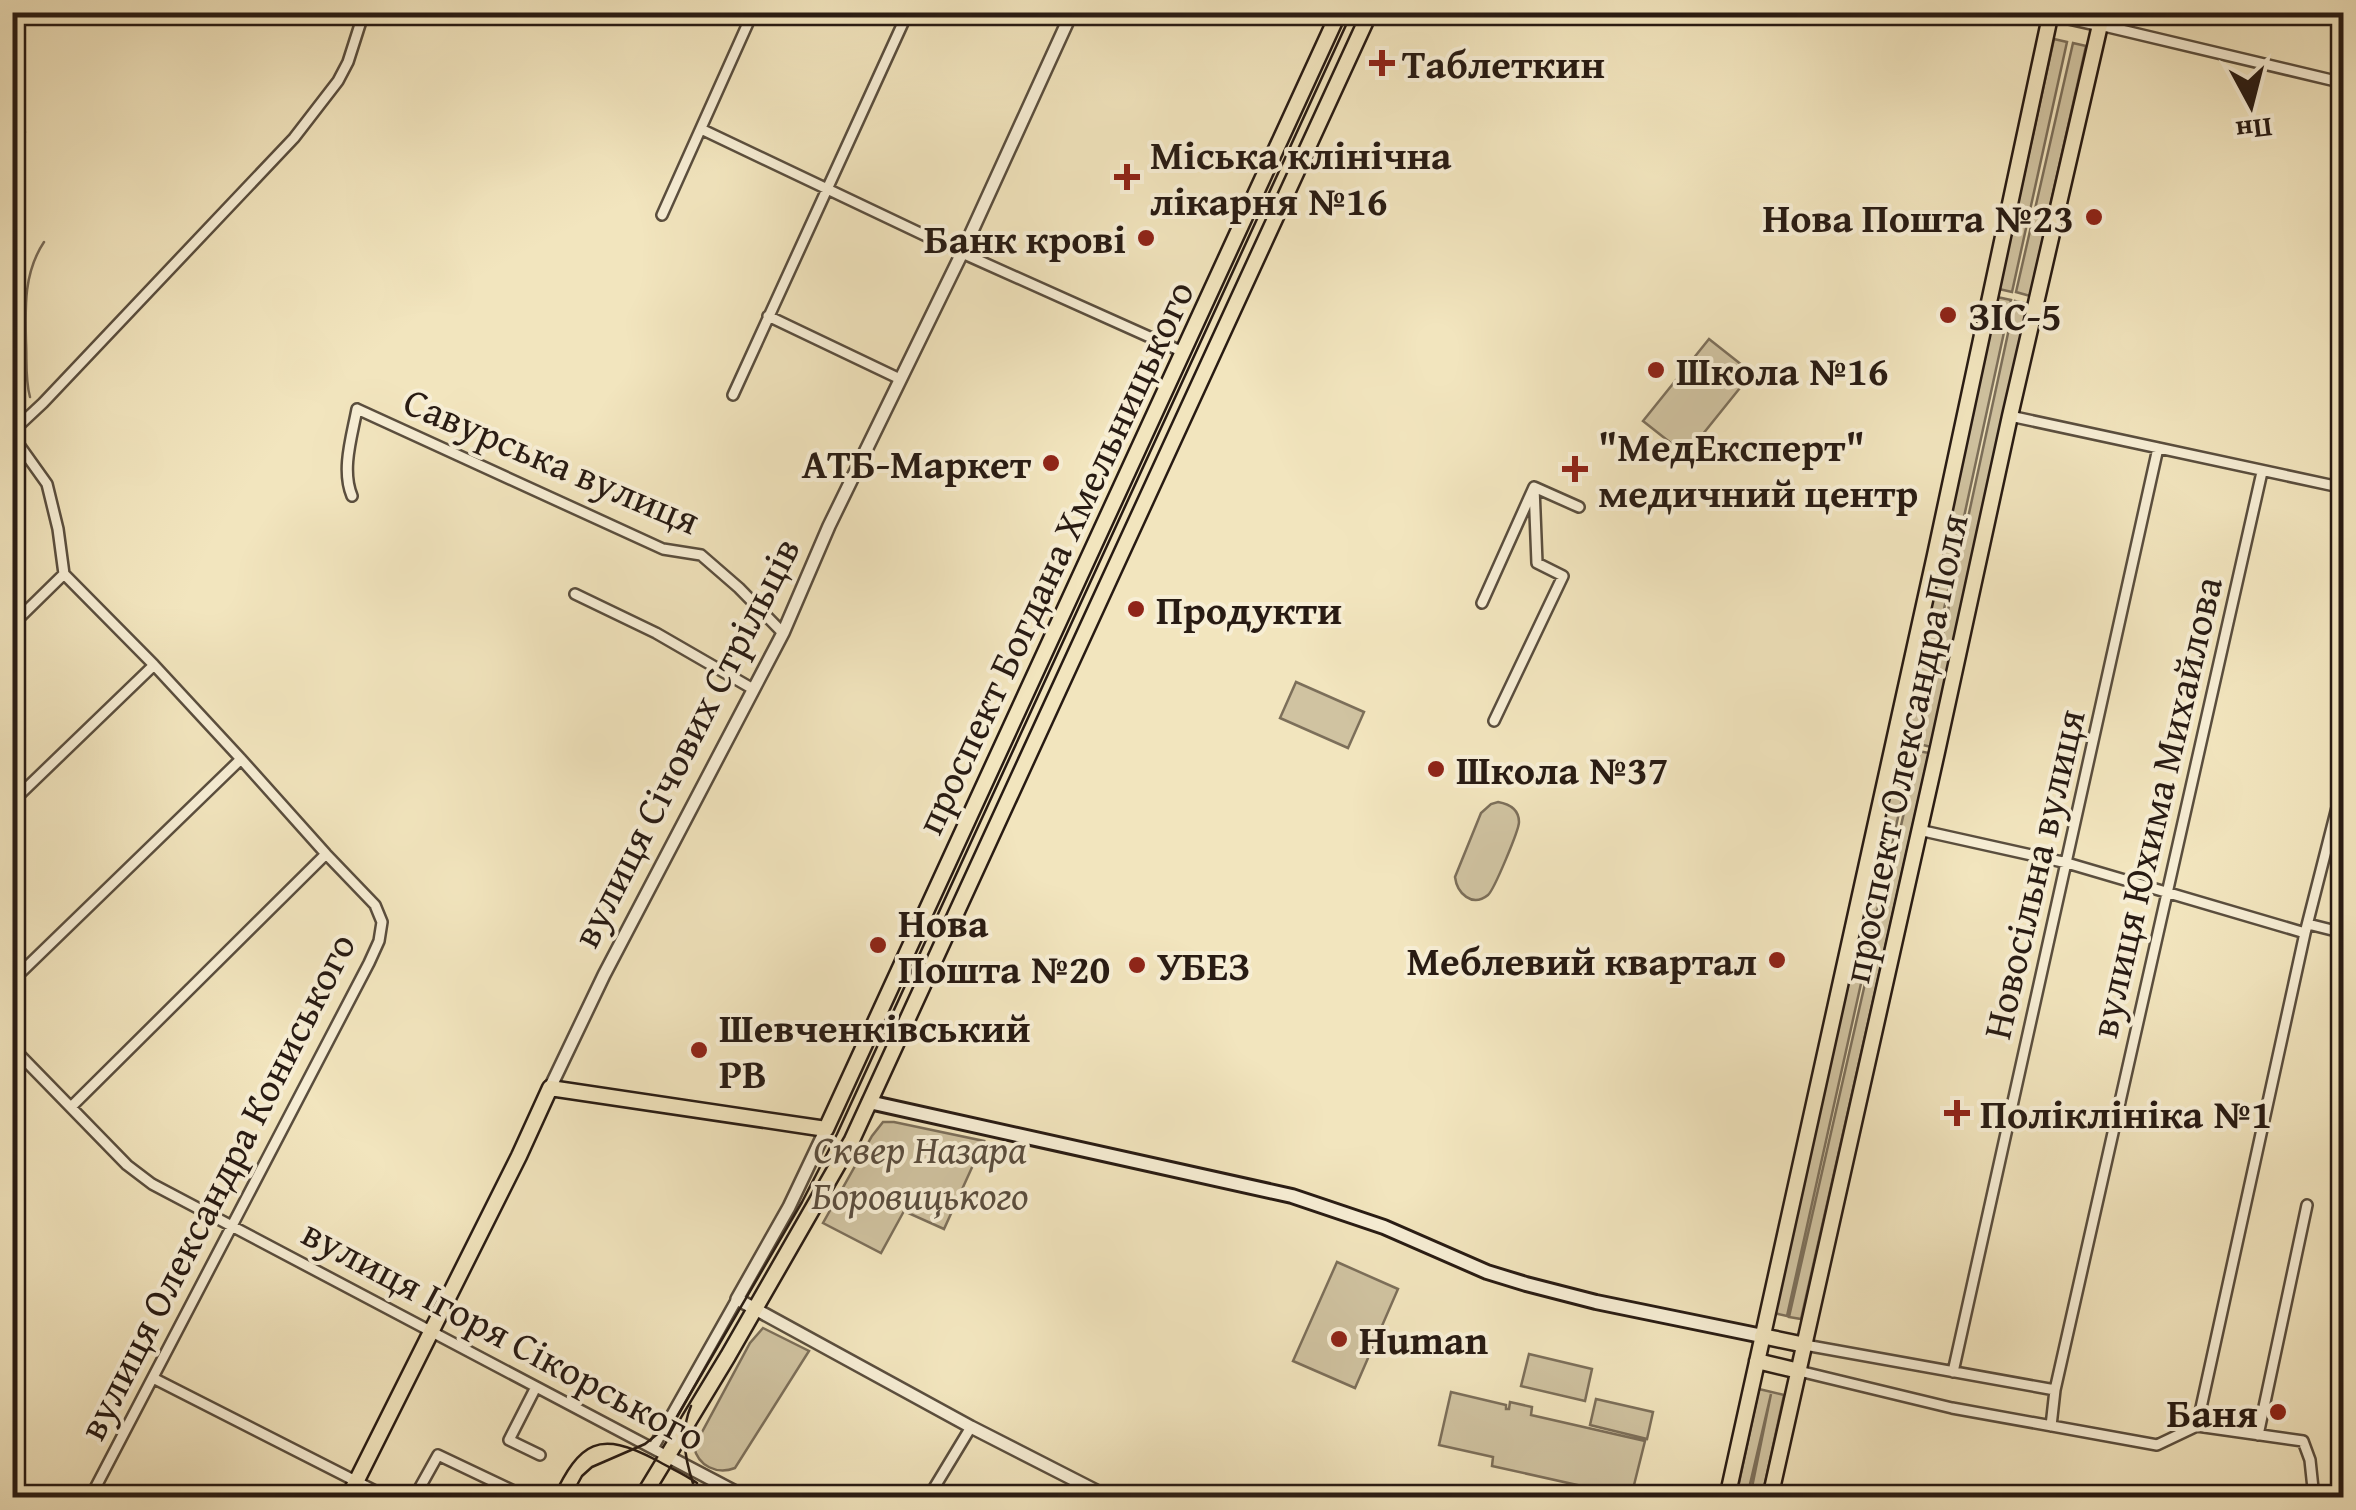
<svg xmlns="http://www.w3.org/2000/svg" width="2356" height="1510" font-family="'Gentium Book Plus',serif">
	<style>
		.green { fill: #d0c3a1; stroke: #7c6f5a; stroke-width: 2.5 }
		.lines { fill: none; stroke-linecap: round; stroke-linejoin: round }
		.stream { stroke: #786b57; stroke-width: 2.5 }
		.minor-casing { stroke: #5a4e3e; stroke-width: 14 }
		.tertiary-casing { stroke: #5a4e3e; stroke-width: 16 }
		.secondary-casing { stroke: #281b13; stroke-width: 18 }
		.primary-casing { stroke: #281b13; stroke-width: 19 }
		.minor { stroke: #f7eed5; stroke-width: 9 }
		.tertiary { stroke: #f7eed5; stroke-width: 11 }
		.secondary { stroke: #f7eed5; stroke-width: 12 }
		.primary { stroke: #f2e5be; stroke-width: 14 }
		.tram { stroke: #281b13; stroke-width: 2.5 }
		.poi-dot { fill: #8f2418; stroke: #f7eed5; stroke-width: 4 }
		.labels { text-anchor: middle; dominant-baseline: central; stroke-width: 8; stroke-linejoin: round; paint-order: stroke }
		.poi-label { font-size: 40px; font-weight: bold; fill: #281b13; stroke: #f7eed5; text-anchor: start }
		.street-label { font-size: 40px; fill: #281b13; stroke: #f7eed5 }
		.park-label { font-size: 40px; font-style: italic; fill: #5a4d3e; stroke: #f7eed5 }
	</style>
	<rect width="100%" height="100%" fill="#f2e5be"/>
	<filter id="stains"><feTurbulence type="fractalNoise" baseFrequency=".002" numOctaves="4"/><feColorMatrix values="0 0 0 0 .2 0 0 0 0 .09 0 0 0 0 .02 0 0 0 .5 -.17"/></filter>
	<radialGradient id="worn" r=".72"><stop offset=".6" stop-color="#630" stop-opacity="0"/><stop offset="1" stop-color="#630" stop-opacity=".3"/></radialGradient>
	<path class="green" d="M 2054,39 L 2067,42 L 2012,292 L 1999,289 Z
		M 2073,43 L 2086,46 L 2030,296 L 2016,292 Z
		M 1997,297 L 2011,300 L 1915,743 L 1902,740 Z
		M 2015,301 L 2028,304 L 1931,747 L 1919,744 Z
		M 1709,339 L 1752,373 L 1686,455 L 1643,421 Z
		M 1296,682 L 1364,712 L 1348,748 L 1280,718 Z
		M 1901,747 L 1913,750 L 1787,1316 L 1774,1313 Z
		M 1918,751 L 1929,753 L 1801,1319 L 1789,1317 Z
		M 1498,802 C 1509,804 1519,809 1519,822 C 1519,830 1494,890 1488,895 C 1472,908 1457,893 1455,877 L 1481,813 L 1491,804 Z
		M 883,1122 L 894,1122 L 984,1141 L 944,1229 L 904,1211 L 881,1253 L 823,1223 L 872,1136 Z
		M 1337,1262 L 1398,1289 L 1355,1388 L 1293,1361 Z
		M 763,1328 L 809,1351 L 735,1468 C 717,1475 698,1466 694,1447 L 750,1343 Z
		M 1529,1354 L 1592,1369 L 1585,1401 L 1521,1386 Z
		M 1759,1389 L 1784,1395 L 1762,1497 L 1750,1497 L 1771,1394 L 1747,1497 L 1736,1497 Z
		M 1451,1392 L 1506,1405 L 1506,1409 L 1509,1409 L 1510,1402 L 1532,1407 L 1531,1415 L 1645,1441 L 1631,1497 L 1492,1466 L 1493,1457 L 1439,1445 Z
		M 1596,1399 L 1653,1412 L 1647,1439 L 1590,1425 Z"/>
	<g class="lines">
		<path class="stream" d="M 12,109 L 25,132
			M 30,397 C 25,379 27,360 26,342 C 25,306 24,272 44,242"/>
		<g class="minor-casing">
			<path id="minor" d="M 2100,25 L 2344,83
				M 701,129 L 962,253 L 1183,352
				M 662,215 L 753,12
				M 768,316 L 900,379
				M 733,395 L 908,12
				M 2010,416 L 2344,488
				M 12,432 L 43,403 L 294,138 L 338,81 L 348,62 L 364,12
				M 12,435 L 47,484 L 58,529 L 64,574 L 154,665 L 241,759 L 326,854 L 375,905 L 382,922 L 379,941 L 369,963 L 90,1498
				M 1534,487 L 1579,507
				M 352,496 C 341,470 352,436 357,409 L 663,549 L 701,555 L 739,588 L 783,633
				M 575,594 L 656,633 L 753,689
				M 1482,603 L 1534,487 L 1537,563 L 1563,576 L 1494,721
				M 12,625 L 64,574
				M 12,802 L 154,665
				M 1919,830 L 2067,863 L 2305,933
				M 2308,924 L 2344,933
				M 12,981 L 241,759
				M 12,1047 L 127,1165 L 152,1184 L 667,1456
				M 71,1107 L 326,854
				M 1805,1345 L 2055,1390
				M 1799,1371 L 1952,1408 L 2157,1445 L 2197,1426
				M 1953,1372 L 2158,448
				M 153,1378 L 389,1498
				M 536,1387 L 509,1440 L 540,1455
				M 2051,1426 L 2055,1390 L 2262,472
				M 2197,1426 L 2305,933 L 2344,780
				M 2197,1426 L 2303,1441 L 2310,1460 L 2314,1498
				M 2258,1435 L 2307,1205
				M 653,1448 L 737,1299
				M 414,1498 L 438,1455 L 518,1493 L 516,1498
				M 928,1498 L 971,1427"/>
		</g>
		<g class="tertiary-casing">
			<path id="tertiary" d="M 2046,13 L 2100,25
				M 550,1088 L 604,975 L 783,633 L 829,526 L 962,253 L 1072,12
				M 826,1129 L 789,1207 L 737,1299 L 971,1427 L 1110,1498
				M 667,1456 L 747,1498"/>
		</g>
		<g class="secondary-casing">
			<path id="secondary" d="M 869,1102 L 1292,1196 L 1384,1227 L 1487,1272 L 1526,1284 L 1596,1302 L 1762,1336"/>
		</g>
		<g class="primary-casing">
			<path id="primary" d="M 1762,1336 L 1805,1345
				M 1757,1361 L 1799,1371
				M 348,1498 L 519,1156 L 550,1088 L 826,1129 L 1339,12
				M 642,1498 L 728,1356 L 852,1140 L 1370,12
				M 1727,1498 L 1935,555 L 2051,12
				M 1770,1498 L 1937,752 L 2010,416 L 2103,12"/>
		</g>
		<use href="#minor" class="minor"/>
		<use href="#tertiary" class="tertiary"/>
		<use href="#secondary" class="secondary"/>
		<use href="#primary" class="primary"/>
		<path class="tram" d="M 691,1406 C 678,1436 687,1468 698,1498
			M 553,1498 C 580,1441 599,1430 656,1460 C 670,1468 684,1474 697,1483
			M 570,1498 L 582,1476 L 592,1467 L 645,1444 L 675,1420 L 802,1202 L 837,1134 L 1352,12"/>
	</g>
	<g class="poi-dot">
		<path d="M1377 48h10v10h10v10h-10v10h-10v-10h-10v-10h10z"/>
		<path d="M1122 162h10v10h10v10h-10v10h-10v-10h-10v-10h10z"/>
		<circle cx="2094" cy="217" r="10"/>
		<circle cx="1146" cy="238" r="10"/>
		<circle cx="1948" cy="315" r="10"/>
		<circle cx="1656" cy="370" r="10"/>
		<circle cx="1051" cy="463" r="10"/>
		<path d="M1570 454h10v10h10v10h-10v10h-10v-10h-10v-10h10z"/>
		<circle cx="1136" cy="609" r="10"/>
		<circle cx="1436" cy="769" r="10"/>
		<circle cx="878" cy="945" r="10"/>
		<circle cx="1777" cy="960" r="10"/>
		<circle cx="1137" cy="965" r="10"/>
		<circle cx="699" cy="1050" r="10"/>
		<path d="M1952 1098h10v10h10v10h-10v10h-10v-10h-10v-10h10z"/>
		<circle cx="1339" cy="1339" r="10"/>
		<circle cx="2278" cy="1412" r="10"/>
	</g>
	<g class="labels">
		<g class="poi-label">
			<text x="1402" y="63">Таблеткин</text>
			<text x="1150" y="154">Міська клінічна<tspan x="1150" dy="46">лікарня №16</tspan></text>
			<text x="2074" y="217" text-anchor="end">Нова Пошта №23</text>
			<text x="1126" y="238" text-anchor="end">Банк крові</text>
			<text x="1968" y="315">ЗІС-5</text>
			<text x="1676" y="370">Школа №16</text>
			<text x="1598" y="446">"МедЕксперт"<tspan x="1598" dy="46">медичний центр</tspan></text>
			<text x="1031" y="463" text-anchor="end">АТБ-Маркет</text>
			<text x="1156" y="609">Продукти</text>
			<text x="1456" y="769">Школа №37</text>
			<text x="898" y="922">Нова<tspan x="898" dy="46">Пошта №20</tspan></text>
			<text x="1757" y="960" text-anchor="end">Меблевий квартал</text>
			<text x="1157" y="965">УБЕЗ</text>
			<text x="719" y="1027">Шевченківський<tspan x="719" dy="46">РВ</tspan></text>
			<text x="1980" y="1113">Поліклініка №1</text>
			<text x="1359" y="1339">Human</text>
			<text x="2258" y="1412" text-anchor="end">Баня</text>
		</g>
		<g class="street-label">
			<text transform="translate(552 460) rotate(23)">Савурська вулиця</text>
			<text transform="translate(1054 557) rotate(-65)">проспект Богдана Хмельницького</text>
			<text transform="translate(685 742) rotate(-63)">вулиця Січових Стрільців</text>
			<text transform="translate(1904 748) rotate(-78)">проспект Олександра Поля</text>
			<text transform="translate(2155 807) rotate(-77)">вулиця Юхима Михайлова</text>
			<text transform="translate(2033 874) rotate(-77)">Новосільна вулиця</text>
			<text transform="translate(216 1186) rotate(-63)">вулиця Олександра Кониського</text>
			<text transform="translate(504 1334) rotate(28)">вулиця Ігоря Сікорського</text>
		</g>
		<g class="park-label">
			<text x="920" y="1148">Сквер Назара<tspan x="920" dy="46">Боровицького</tspan></text>
		</g>
	</g>
	<rect width="2356" height="1510" fill="none" stroke="#f2e5be" stroke-width="50"/>
	<rect x="15" y="15" width="2326" height="1480" fill="none" stroke="#281b13" stroke-width="5"/>
	<rect x="25" y="25" width="2306" height="1460" fill="none" stroke="#281b13" stroke-width="2.5"/>
	<g transform="translate(2251 105) rotate(173)" stroke="#f7eed5" stroke-width="8" paint-order="stroke">
	<path d="M0-8L18 38L0 25L-18 38Z" fill="#281b13"/>
	<text y="-15" font-size="28" font-weight="bold" text-anchor="middle" fill="#281b13">Пн</text>
	</g>
	<rect width="100%" height="100%" filter="url(#stains)"/>
	<rect width="100%" height="100%" fill="url(#worn)"/>
</svg>
